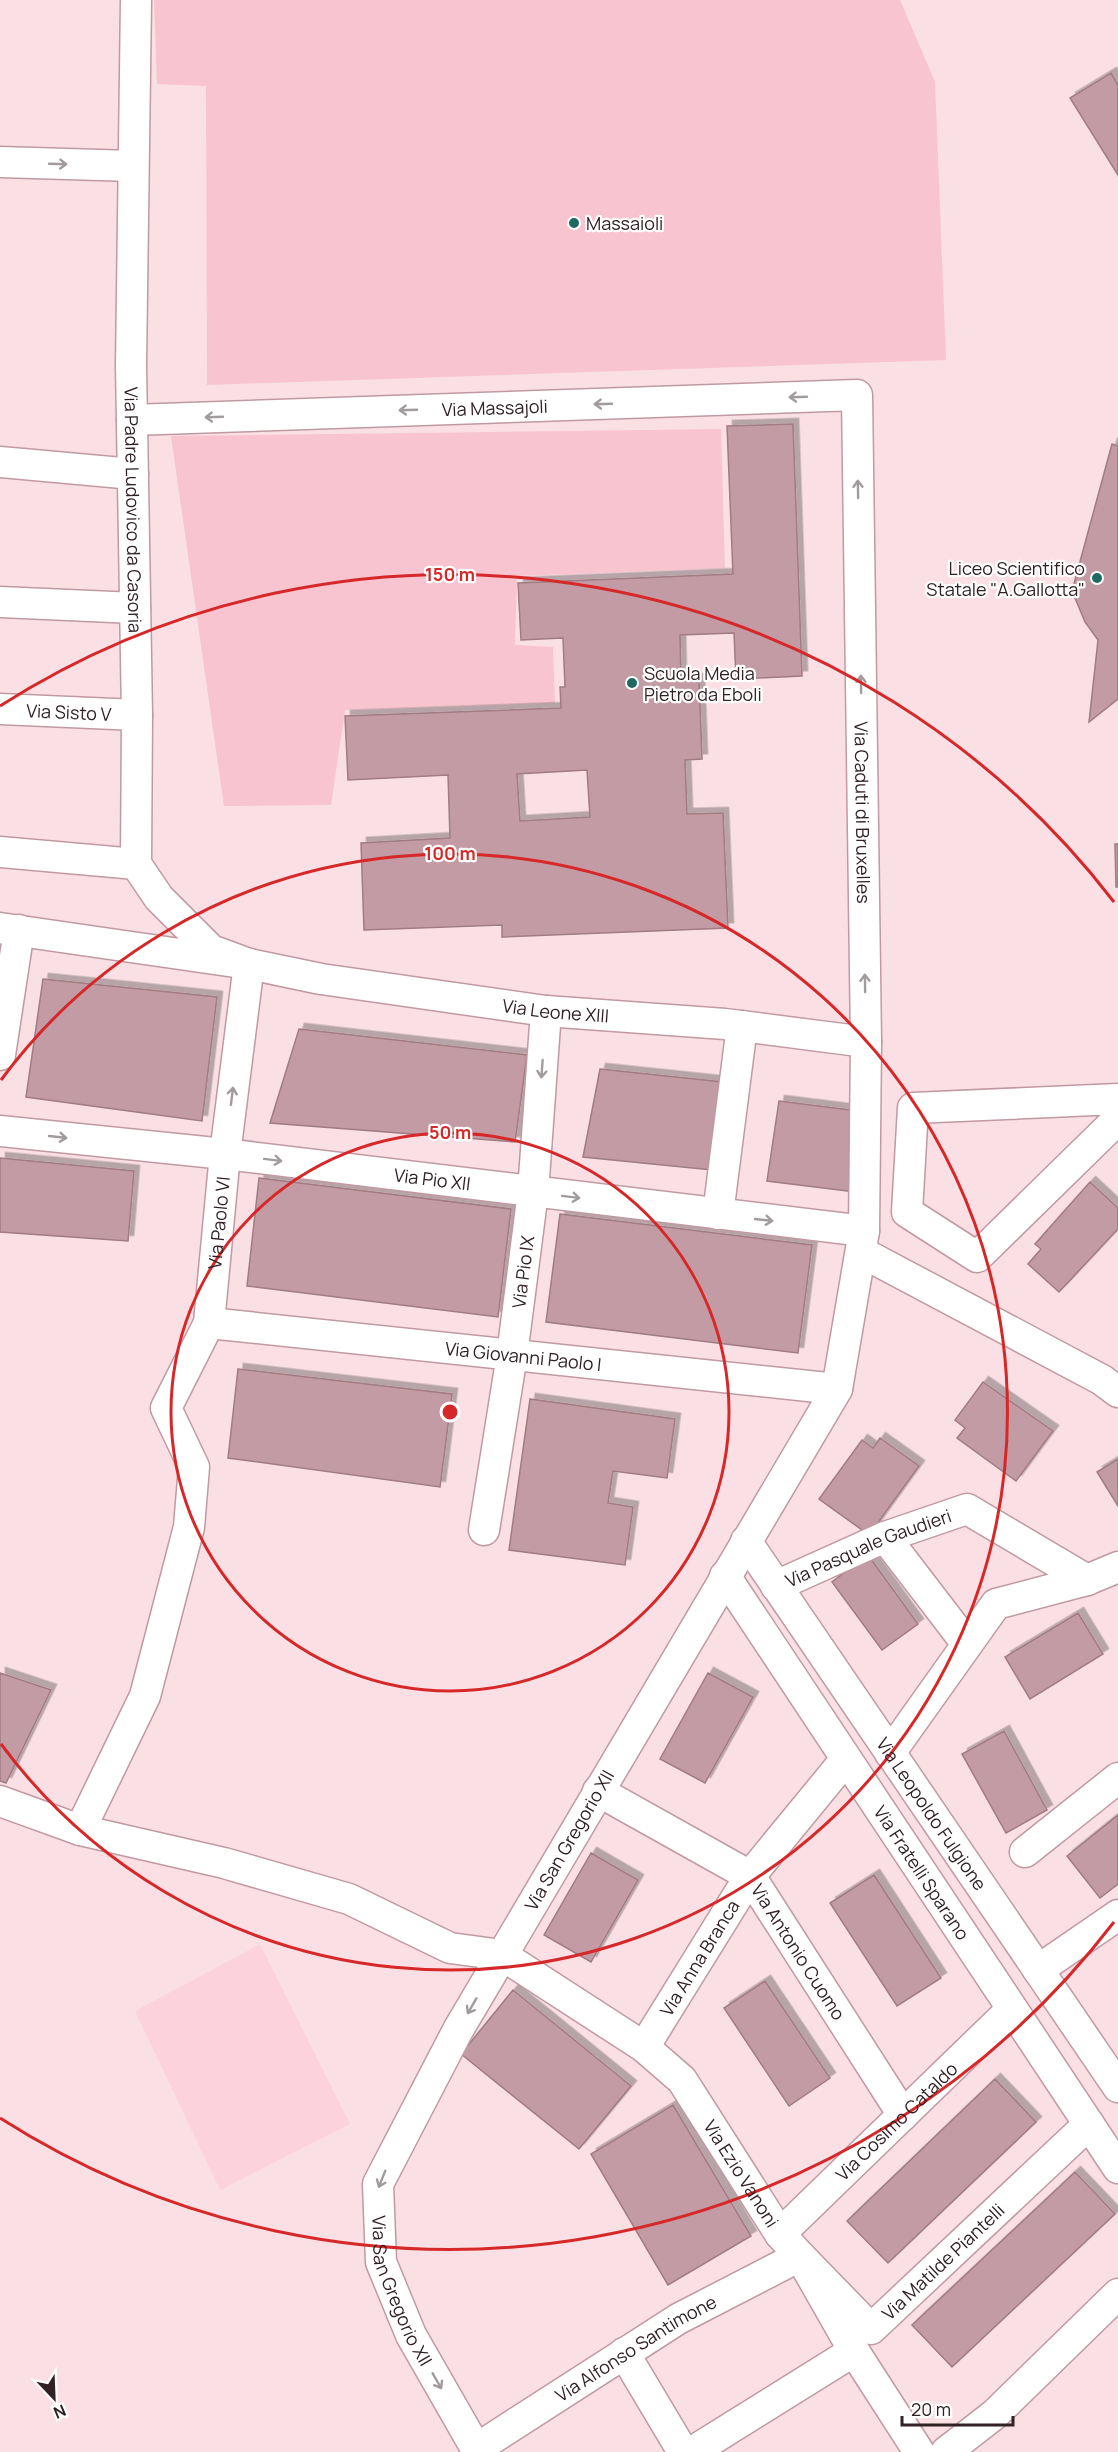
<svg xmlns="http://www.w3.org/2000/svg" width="1118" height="2452" font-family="Manrope,sans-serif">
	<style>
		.built { fill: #fcd3dc }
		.green { fill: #f7c4cf }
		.building { fill: #c39ba4; stroke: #a17b83; stroke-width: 1.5; fill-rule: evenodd; filter: url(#shadow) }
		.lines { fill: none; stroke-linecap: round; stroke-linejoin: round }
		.street-casing { stroke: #c199a2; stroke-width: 33 }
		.street { stroke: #fff; stroke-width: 30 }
		.oneway { stroke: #a29b9d }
		.ring { fill: none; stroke: #d62828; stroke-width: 3 }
		.poi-dot { fill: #1e6962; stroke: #fff; stroke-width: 2 }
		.labels { text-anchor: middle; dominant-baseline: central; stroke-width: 4.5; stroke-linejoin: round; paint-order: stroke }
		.poi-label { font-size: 18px; fill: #312125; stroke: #fff; text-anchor: start }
		.street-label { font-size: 18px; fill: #312125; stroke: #fff }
		.centre { fill: #d62828; stroke: #fff; stroke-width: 3 }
		.ring-label { font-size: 18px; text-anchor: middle; font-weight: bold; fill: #d62828; stroke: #fff; stroke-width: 4.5; stroke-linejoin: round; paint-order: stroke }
	</style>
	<defs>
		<filter id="shadow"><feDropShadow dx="5.5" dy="-5.5" stdDeviation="0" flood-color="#0004"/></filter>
	</defs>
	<rect width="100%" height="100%" fill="#fae0e5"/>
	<path class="built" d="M 260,1944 L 350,2124 L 220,2190 L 135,2011 Z"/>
	<path class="green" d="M 154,0 L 900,0 L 935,82 L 946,360 L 207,385 L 206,86 L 157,84 Z
		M 721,429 L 725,568 L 517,576 L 515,645 L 553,647 L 555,703 L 345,710 L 331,805 L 224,806 L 171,436 Z"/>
	<path class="building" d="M 1111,73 L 1118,85 L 1118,175 L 1070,98 Z
		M 793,424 L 802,676 L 736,679 L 734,633 L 680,635 L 681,680 L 699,679 L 702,759 L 685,760 L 687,814 L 723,813 L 728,928 L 502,937 L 502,925 L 364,930 L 361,843 L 450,838 L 448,775 L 348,780 L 345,716 L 561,708 L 560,687 L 565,687 L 563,638 L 521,640 L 518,583 L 733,574 L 727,426 ZM 587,770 L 590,817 L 520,821 L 517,774 Z
		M 1112,444 L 1118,446 L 1118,699 L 1089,722 L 1098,640 L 1085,622 L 1072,591 Z
		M 1115,844 L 1118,844 L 1118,887 L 1116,887 Z
		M 43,979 L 217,997 L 202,1121 L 26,1097 Z
		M 299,1029 L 527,1055 L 515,1142 L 270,1123 Z
		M 600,1069 L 723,1082 L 712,1170 L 583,1157 Z
		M 779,1101 L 858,1111 L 855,1192 L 767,1181 Z
		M 0,1158 L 134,1171 L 128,1241 L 0,1232 Z
		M 259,1178 L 511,1209 L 498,1317 L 247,1286 Z
		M 1090,1182 L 1118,1208 L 1118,1229 L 1059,1292 L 1028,1264 L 1041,1249 L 1035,1244 Z
		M 560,1214 L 812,1245 L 798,1353 L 546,1322 Z
		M 238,1369 L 452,1394 L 440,1487 L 228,1458 Z
		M 983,1382 L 1053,1431 L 1016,1481 L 957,1438 L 965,1428 L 955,1420 Z
		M 530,1399 L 675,1419 L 667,1478 L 613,1471 L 608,1503 L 633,1507 L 625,1565 L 509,1550 Z
		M 880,1438 L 919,1466 L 869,1535 L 819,1499 L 862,1440 L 873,1448 Z
		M 1118,1459 L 1118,1506 L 1097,1472 Z
		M 868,1555 L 918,1624 L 882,1650 L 832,1582 Z
		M 1078,1613 L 1103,1654 L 1030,1699 L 1005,1657 Z
		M 0,1673 L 51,1690 L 6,1783 L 0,1781 Z
		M 708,1673 L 753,1697 L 705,1783 L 660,1759 Z
		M 1004,1731 L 1047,1810 L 1006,1833 L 962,1754 Z
		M 1118,1815 L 1118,1884 L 1100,1898 L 1067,1856 Z
		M 591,1853 L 638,1880 L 591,1962 L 544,1935 Z
		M 874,1875 L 941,1978 L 897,2006 L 830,1903 Z
		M 765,1981 L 830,2078 L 789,2106 L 724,2008 Z
		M 513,1990 L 631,2086 L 579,2149 L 461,2054 Z
		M 995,2079 L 1036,2122 L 888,2263 L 847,2221 Z
		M 673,2105 L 751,2236 L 668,2285 L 591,2154 Z
		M 1075,2172 L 1115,2214 L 952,2367 L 912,2325 Z"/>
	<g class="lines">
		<g class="street-casing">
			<g id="street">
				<path id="s1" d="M 136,0 L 131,365 L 137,715 L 136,864 L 159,898 L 211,950 L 249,964"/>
				<path d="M 0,162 L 133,166"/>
				<path id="s2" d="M 132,420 L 857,395 L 866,1042 L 864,1231 L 837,1389 L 458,2030 L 378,2184 L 381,2262 L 411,2335 L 478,2452"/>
				<path d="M 0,462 L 133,474"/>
				<path d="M 0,602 L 135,608"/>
				<path id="s3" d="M 0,709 L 137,715"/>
				<path d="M 0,852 L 136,864"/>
				<path id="s4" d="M 0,928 L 249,964 L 321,979 L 546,1011 L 725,1024 L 866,1042"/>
				<path d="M 0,1055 L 19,930"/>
				<path d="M 1118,1099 L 913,1108 L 907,1212 L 977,1257 L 1118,1119"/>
				<path id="s5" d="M 0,1131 L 225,1154 L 864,1231"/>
				<path d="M 718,1214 L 742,1026"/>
				<path d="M 861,1252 L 1102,1380 L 1118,1392"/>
				<path id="s6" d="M 209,1323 L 837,1389"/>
				<path id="s7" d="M 484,1530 L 512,1355 L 533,1192 L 546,1011"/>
				<path d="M 885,1537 L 967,1644"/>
				<path id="s8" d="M 746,1541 L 1118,2087"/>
				<path id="s9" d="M 725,1576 L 1118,2168"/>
				<path id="s10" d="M 776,1586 L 885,1537 L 967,1509 L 1087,1580"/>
				<path d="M 890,1753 L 996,1604 L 1087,1580 L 1118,1567"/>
				<path id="s11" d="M 598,1791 L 750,1876 L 903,2115"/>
				<path id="s12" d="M 0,1801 L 80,1830 L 224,1863 L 349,1899 L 450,1948 L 502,1955 L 644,2047 L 682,2080 L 780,2234 L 800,2256 L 854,2351 L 919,2452"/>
				<path id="s13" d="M 80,1830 L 145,1696 L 189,1527 L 194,1467 L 166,1408 L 209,1323 L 225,1154 L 249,964"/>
				<path d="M 1025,1852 L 1118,1778"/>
				<path d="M 1038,1970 L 1118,1915"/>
				<path id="s14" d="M 644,2047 L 750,1876 L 846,1759"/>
				<path id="s15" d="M 780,2234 L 1012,2009"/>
				<path d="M 624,2353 L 683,2452"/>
				<path id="s16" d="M 476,2449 L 678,2319 L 800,2256 L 871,2329 L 1089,2124"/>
				<path d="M 692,2452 L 854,2351"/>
				<path d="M 946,2452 L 995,2414 L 1118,2294"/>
			</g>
		</g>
		<use href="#street" class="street"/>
	</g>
	<defs><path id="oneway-shaft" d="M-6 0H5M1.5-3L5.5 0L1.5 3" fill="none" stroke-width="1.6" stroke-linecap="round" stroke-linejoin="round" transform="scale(1.5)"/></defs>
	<g class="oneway">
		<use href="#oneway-shaft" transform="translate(58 164) rotate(2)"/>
		<use href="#oneway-shaft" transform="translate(798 397) rotate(178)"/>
		<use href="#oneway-shaft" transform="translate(603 404) rotate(178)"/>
		<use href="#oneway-shaft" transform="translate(408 410) rotate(178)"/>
		<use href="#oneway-shaft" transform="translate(214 417) rotate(178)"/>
		<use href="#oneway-shaft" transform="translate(858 489) rotate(-91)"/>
		<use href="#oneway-shaft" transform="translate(861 684) rotate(-91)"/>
		<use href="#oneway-shaft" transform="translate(865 983) rotate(-91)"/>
		<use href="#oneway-shaft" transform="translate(542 1069) rotate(94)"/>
		<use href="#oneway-shaft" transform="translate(232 1096) rotate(-83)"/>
		<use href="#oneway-shaft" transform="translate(58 1137) rotate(6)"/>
		<use href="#oneway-shaft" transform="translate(273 1160) rotate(7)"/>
		<use href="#oneway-shaft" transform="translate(571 1197) rotate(7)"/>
		<use href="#oneway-shaft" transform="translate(764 1220) rotate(6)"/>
		<use href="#oneway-shaft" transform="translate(472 2006) rotate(120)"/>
		<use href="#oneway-shaft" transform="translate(382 2179) rotate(112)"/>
		<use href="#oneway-shaft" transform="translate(437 2381) rotate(60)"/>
	</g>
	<g class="ring">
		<circle cx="450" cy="1412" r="279"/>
		<path d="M1 1080A558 558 0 1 1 1 1744"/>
		<path d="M1114 1922A837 837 0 0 1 0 2118M0 706A837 837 0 0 1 1114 902"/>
	</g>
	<g class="poi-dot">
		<circle cx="574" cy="223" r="6"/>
		<circle cx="1097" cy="578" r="6"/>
		<circle cx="632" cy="683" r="6"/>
	</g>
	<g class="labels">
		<g class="poi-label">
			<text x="586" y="223">Massaioli</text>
			<text x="1085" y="568" text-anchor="end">Liceo Scientifico<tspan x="1085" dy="21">Statale "A.Gallotta"</tspan></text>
			<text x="644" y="673">Scuola Media<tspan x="644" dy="21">Pietro da Eboli</tspan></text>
		</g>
		<g class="street-label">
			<text stroke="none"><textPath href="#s2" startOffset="363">Via Massajoli</textPath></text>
			<text stroke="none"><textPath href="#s1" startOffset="510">Via Padre Ludovico da Casoria</textPath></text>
			<text stroke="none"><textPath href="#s3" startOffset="69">Via Sisto V</textPath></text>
			<text stroke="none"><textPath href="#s2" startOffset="1143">Via Caduti di Bruxelles</textPath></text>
			<text stroke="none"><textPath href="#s4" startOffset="562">Via Leone XIII</textPath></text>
			<text stroke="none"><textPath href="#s5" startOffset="435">Via Pio XII</textPath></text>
			<text stroke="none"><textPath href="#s13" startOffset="645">Via Paolo VI</textPath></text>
			<text stroke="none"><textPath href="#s7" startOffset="261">Via Pio IX</textPath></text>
			<text stroke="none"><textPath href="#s6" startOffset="316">Via Giovanni Paolo I</textPath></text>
			<text stroke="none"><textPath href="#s10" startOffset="100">Via Pasquale Gaudieri</textPath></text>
			<text stroke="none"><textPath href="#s8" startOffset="330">Via Leopoldo Fulgione</textPath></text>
			<text transform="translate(569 1840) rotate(-60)">Via San Gregorio XII</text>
			<text stroke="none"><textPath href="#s9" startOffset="356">Via Fratelli Sparano</textPath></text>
			<text stroke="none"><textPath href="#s11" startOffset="264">Via Antonio Cuomo</textPath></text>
			<text stroke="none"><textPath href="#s14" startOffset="105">Via Anna Branca</textPath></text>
			<text stroke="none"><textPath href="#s15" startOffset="162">Via Cosimo Cataldo</textPath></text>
			<text stroke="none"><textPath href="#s12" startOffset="858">Via Ezio Vanoni</textPath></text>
			<text stroke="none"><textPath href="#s16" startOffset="578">Via Matilde Piantelli</textPath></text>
			<text stroke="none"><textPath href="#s2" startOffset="2751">Via San Gregorio XII</textPath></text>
			<text stroke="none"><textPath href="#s16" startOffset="189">Via Alfonso Santimone</textPath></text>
		</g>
	</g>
	<circle cx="450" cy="1412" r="9" class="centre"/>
	<g class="ring-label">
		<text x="450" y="581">150 m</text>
		<text x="450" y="860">100 m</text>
		<text x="450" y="1139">50 m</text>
	</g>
	<g transform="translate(54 2398) rotate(157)" stroke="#ffffff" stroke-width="4.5" paint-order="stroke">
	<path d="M0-4.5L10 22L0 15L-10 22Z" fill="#312125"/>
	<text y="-9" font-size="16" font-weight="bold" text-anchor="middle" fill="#312125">N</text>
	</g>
	<path d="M902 2416v9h111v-9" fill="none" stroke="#312125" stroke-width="3"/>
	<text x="911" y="2416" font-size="18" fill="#312125" stroke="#ffffff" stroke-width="4.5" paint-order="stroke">20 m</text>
</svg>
